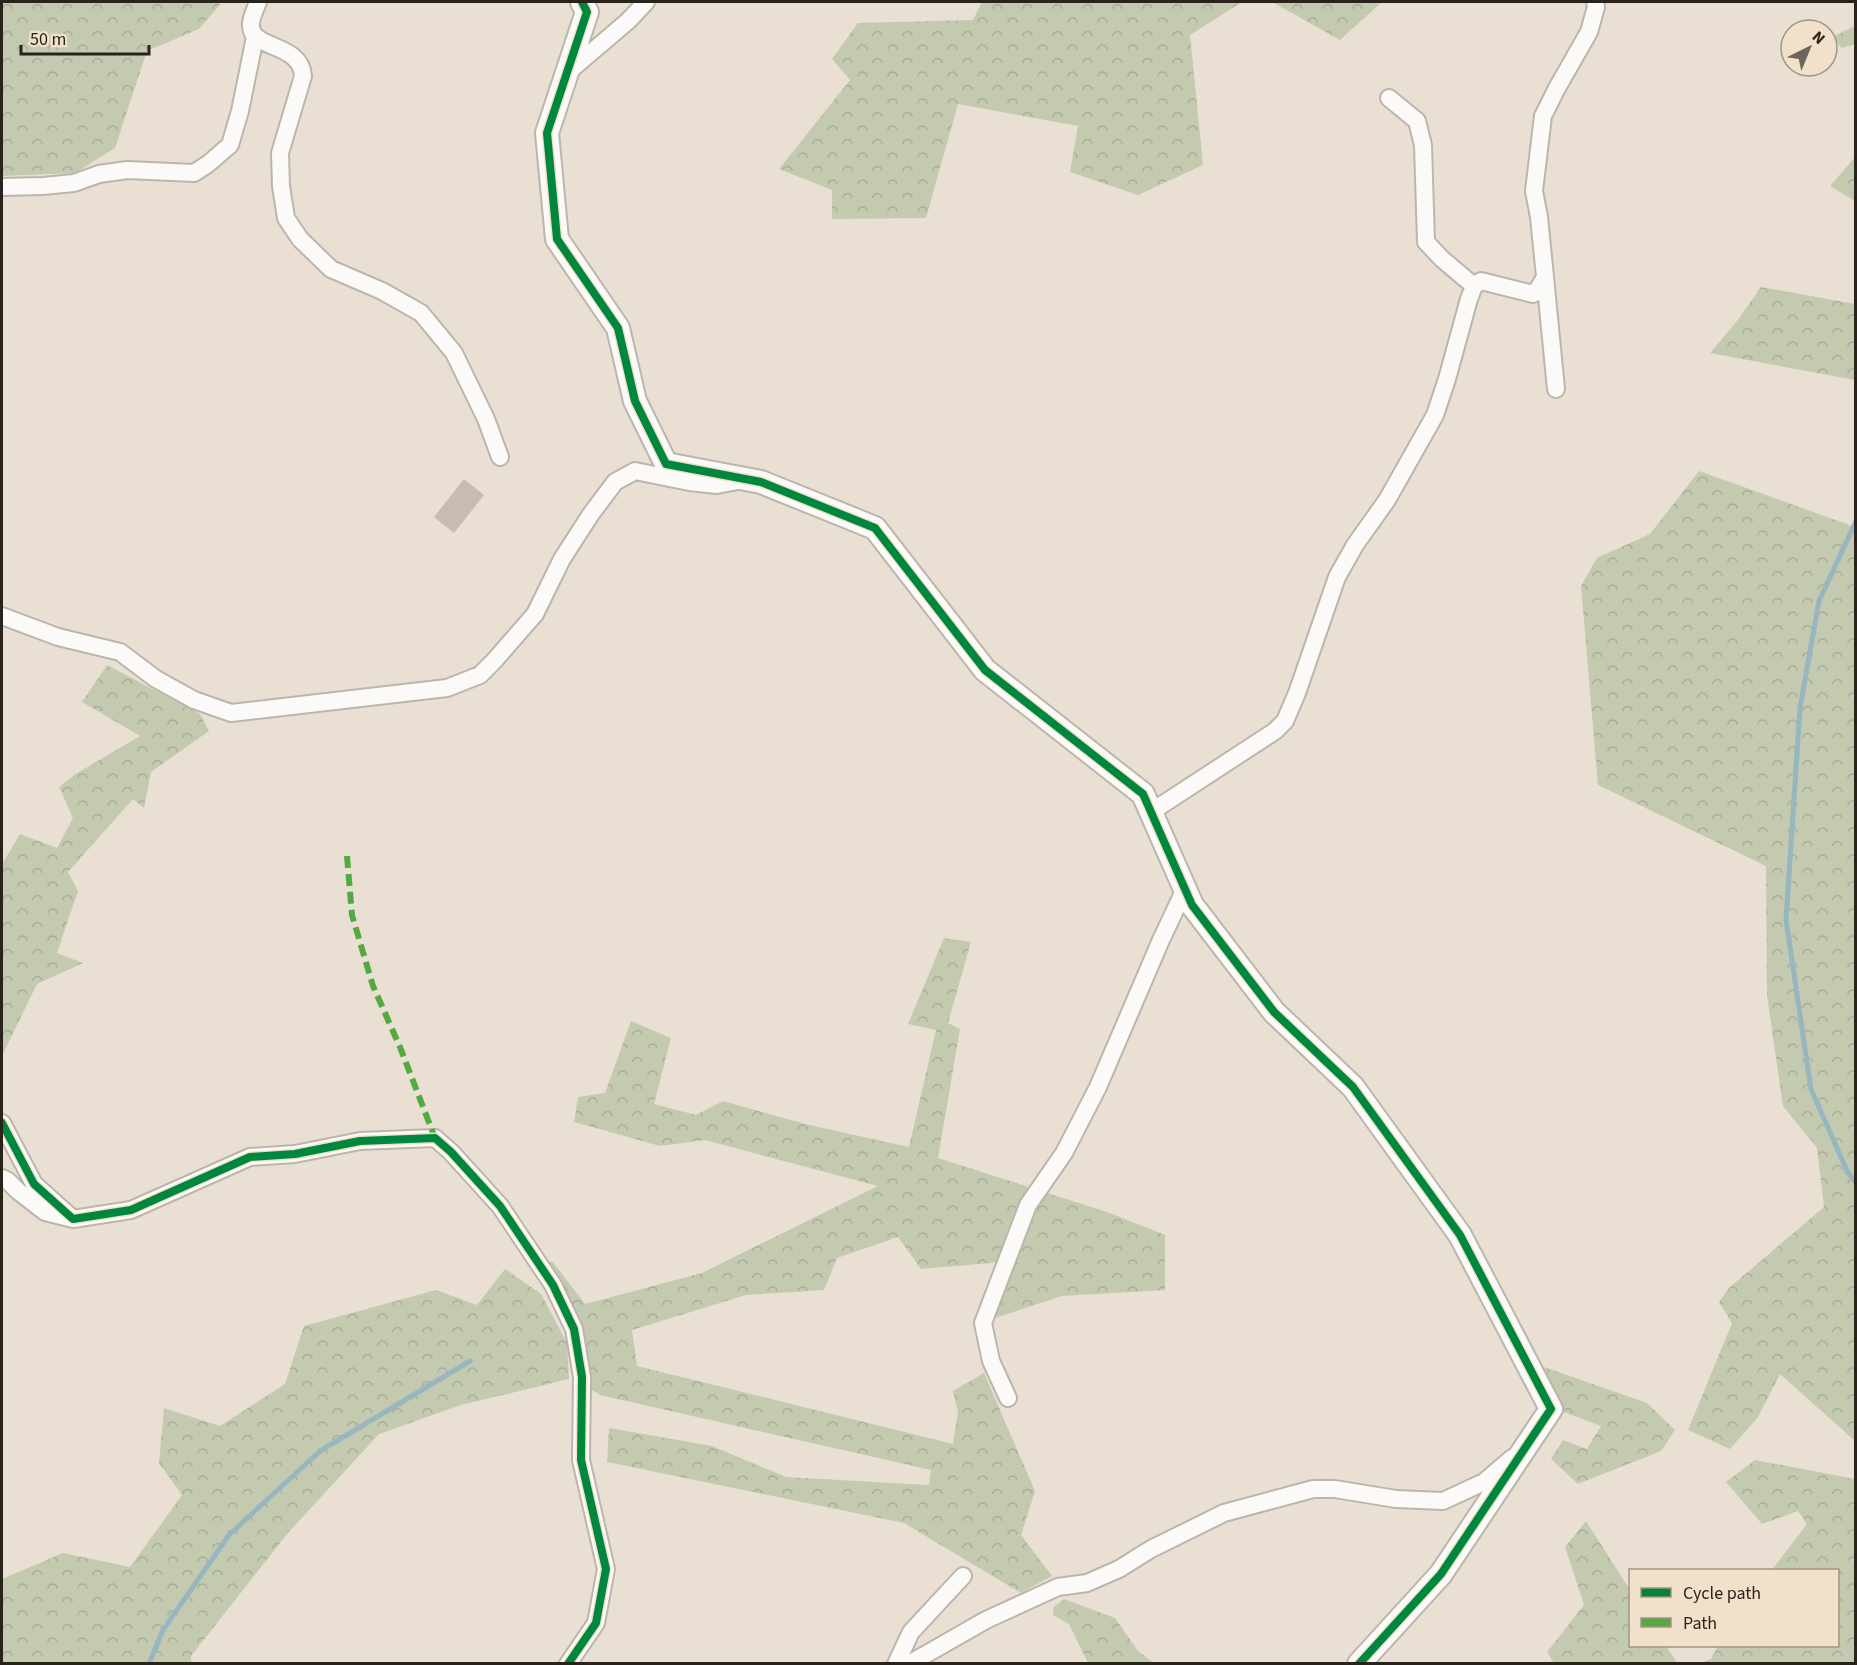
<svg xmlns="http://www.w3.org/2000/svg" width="1857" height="1665" font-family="'Source Sans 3',sans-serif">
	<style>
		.forest { fill: url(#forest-crowns) }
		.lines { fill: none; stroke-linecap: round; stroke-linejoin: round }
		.stream { stroke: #98b6bf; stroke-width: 5 }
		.building { fill: #c6bcb0 }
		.street-casing { stroke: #bcb5ab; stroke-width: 20 }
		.secondary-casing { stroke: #bcb5ab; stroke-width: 26 }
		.street { stroke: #fcfaf8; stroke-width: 16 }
		.secondary { stroke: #fcfaf8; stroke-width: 22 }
		.quiet { stroke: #53aa43; stroke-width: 6; stroke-dasharray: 12 6; stroke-linecap: butt }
		.cycleway-casing { stroke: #f1e1cb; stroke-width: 11 }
		.cycleway { stroke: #00873e; stroke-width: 8 }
	</style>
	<defs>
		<pattern id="forest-crowns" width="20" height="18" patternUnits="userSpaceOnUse" patternTransform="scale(1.5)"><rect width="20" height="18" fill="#c3cab0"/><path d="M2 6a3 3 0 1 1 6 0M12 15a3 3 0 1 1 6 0" fill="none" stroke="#a8ad97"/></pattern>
	</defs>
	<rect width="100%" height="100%" fill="#e9e0d3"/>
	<path class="forest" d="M 2,2 L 222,2 L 199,29 L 147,51 L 115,148 L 75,173 L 2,176 Z
		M 982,2 L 1242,2 L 1190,35 L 1203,165 L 1138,195 L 1070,172 L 1078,126 L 958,104 L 926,218 L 832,219 L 832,190 L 779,169 L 850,80 L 832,59 L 858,23 L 973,20 Z
		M 1272,2 L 1382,2 L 1340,40 Z
		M 1855,26 L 1855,44 L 1842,48 L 1830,38 Z
		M 1855,157 L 1855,201 L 1830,186 Z
		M 1761,287 L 1855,304 L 1855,380 L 1710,353 L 1737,321 Z
		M 1699,471 L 1855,527 L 1856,1101 L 1853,1102 L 1856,1108 L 1855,1441 L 1780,1374 L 1758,1417 L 1730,1449 L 1688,1430 L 1732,1323 L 1719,1302 L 1729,1288 L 1824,1207 L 1817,1148 L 1783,1106 L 1767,996 L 1766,866 L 1598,785 L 1581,586 L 1597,558 L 1650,534 Z
		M 107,665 L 200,714 L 209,731 L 151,772 L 144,808 L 133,799 L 68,872 L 78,891 L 57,953 L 83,963 L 37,984 L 2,1056 L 2,864 L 20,834 L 57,848 L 73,818 L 59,787 L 74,775 L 140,736 L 82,702 Z
		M 944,938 L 971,942 L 948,1023 L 960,1029 L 938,1158 L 1110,1213 L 1165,1235 L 1165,1290 L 1062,1296 L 992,1319 L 1013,1261 L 921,1269 L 898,1237 L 837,1258 L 824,1290 L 746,1295 L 632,1330 L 637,1366 L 953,1444 L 958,1412 L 953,1391 L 984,1373 L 1035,1491 L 1021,1535 L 1052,1576 L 1021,1593 L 904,1523 L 607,1462 L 609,1428 L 712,1446 L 786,1477 L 929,1485 L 931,1470 L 600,1395 L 589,1388 L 583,1330 L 546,1264 L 552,1261 L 585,1304 L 702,1273 L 878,1186 L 705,1140 L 660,1146 L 574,1122 L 578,1097 L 605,1093 L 631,1021 L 671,1038 L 654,1104 L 696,1115 L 723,1101 L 805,1124 L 909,1147 L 936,1030 L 908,1024 Z
		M 505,1269 L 541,1294 L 567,1343 L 569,1379 L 461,1405 L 379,1434 L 287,1534 L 191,1656 L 191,1663 L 2,1663 L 2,1579 L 63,1553 L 130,1567 L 182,1495 L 159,1463 L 164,1408 L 220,1426 L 285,1384 L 304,1326 L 436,1290 L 477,1305 Z
		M 1544,1367 L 1647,1403 L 1675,1430 L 1661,1451 L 1578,1484 L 1551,1459 L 1563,1440 L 1587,1449 L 1601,1426 L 1561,1411 Z
		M 1755,1460 L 1855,1479 L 1855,1663 L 1701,1663 L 1711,1659 L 1718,1646 L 1838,1646 L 1838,1570 L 1772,1570 L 1807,1524 L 1798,1511 L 1762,1524 L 1726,1482 Z
		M 1586,1521 L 1630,1590 L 1630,1646 L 1666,1646 L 1677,1663 L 1554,1663 L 1547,1652 L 1584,1605 L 1565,1547 Z
		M 1064,1599 L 1115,1618 L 1138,1651 L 1154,1663 L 1088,1663 L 1069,1624 L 1053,1615 L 1054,1607 Z"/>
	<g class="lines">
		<path class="stream" d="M 1856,521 L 1819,601 L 1800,708 L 1786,920 L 1811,1089 L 1847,1171 L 1856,1183
			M 149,1664 L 163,1630 L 229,1535 L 320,1451 L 470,1361"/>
	</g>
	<path class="building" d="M 464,479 L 484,495 L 454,533 L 434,517 Z"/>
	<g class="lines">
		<g class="street-casing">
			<path id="street" d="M 258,2 C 256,8 251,17 251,24 C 249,50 301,42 303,76 L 280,153 L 281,186 L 286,218 L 300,239 L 331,269 L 382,291 L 421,313 L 454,353 L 486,419 L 500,457
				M 567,73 L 628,21 L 646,2
				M 1389,98 L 1417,121 L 1423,145 L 1426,242 L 1442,259 L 1474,286
				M 2,187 L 43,186 L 74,183 L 99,174 L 127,170 L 194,173 L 208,164 L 230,145 L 240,111 L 255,37
				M 1545,277 L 1556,389
				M 2,616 L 58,637 L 120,652 L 156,679 L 194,700 L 231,713 L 447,688 L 480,675 L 494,661 L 535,614 L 562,559 L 591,514 L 615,482 L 635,471 L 689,482 L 717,485 L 738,481
				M 1151,812 L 1275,731 L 1285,721 L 1297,693 L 1337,577 L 1355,545 L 1387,500 L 1435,415 L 1447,379 L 1469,299 L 1474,286 L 1481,281 L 1533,294 L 1538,289 L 1545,277 L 1539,217 L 1534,191 L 1543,116 L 1557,88 L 1589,32 L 1596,7 L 1595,2
				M 2,1123 L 34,1184 L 73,1219 L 131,1210 L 250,1157 L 295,1154 L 360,1141 L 435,1138 L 451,1152 L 500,1206 L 553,1285 L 574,1329 L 582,1377 L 581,1460 L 606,1569 L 596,1623 L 568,1664
				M 2,1178 L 8,1181 L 18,1191 L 45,1212 L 69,1218
				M 1008,1398 L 991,1361 L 983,1323 L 1028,1205 L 1064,1153 L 1098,1087 L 1161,940 L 1185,889
				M 896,1664 L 911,1632 L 963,1576
				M 909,1664 L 986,1620 L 1058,1587 L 1087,1583 L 1119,1569 L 1151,1549 L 1224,1513 L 1313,1489 L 1335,1489 L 1396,1499 L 1443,1501 L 1484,1482 L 1512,1458"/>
		</g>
		<g class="secondary-casing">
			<path id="secondary" d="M 582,2 L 587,12 L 547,133 L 557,239 L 618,328 L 635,401 L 666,464 L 761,482 L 875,528 L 985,670 L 1143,794 L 1192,905 L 1274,1012 L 1353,1087 L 1460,1235 L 1551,1409 L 1441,1574 L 1359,1664"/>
		</g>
		<use href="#street" class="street"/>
		<use href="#secondary" class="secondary"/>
		<path class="quiet" d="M 347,856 L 352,915 L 373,986 L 400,1047 L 435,1138"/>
		<g class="cycleway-casing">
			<path id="cycleway" d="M 582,2 L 587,12 L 547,133 L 557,239 L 618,328 L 635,401 L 666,464 L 761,482 L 875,528 L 985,670 L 1143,794 L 1192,905 L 1274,1012 L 1353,1087 L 1460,1235 L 1551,1409 L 1441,1574 L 1359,1664
				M 2,1123 L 34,1184 L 73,1219 L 131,1210 L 250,1157 L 295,1154 L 360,1141 L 435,1138 L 451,1152 L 500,1206 L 553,1285 L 574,1329 L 582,1377 L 581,1460 L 606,1569 L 596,1623 L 568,1664"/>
		</g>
		<use href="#cycleway" class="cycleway"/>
	</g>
	<rect width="1857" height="1665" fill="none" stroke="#29231b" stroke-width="6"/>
	<rect x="1629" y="1569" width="210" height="78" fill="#f1e1cb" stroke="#a19585" stroke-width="1.5"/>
	<rect x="1641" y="1588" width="30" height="9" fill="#00873e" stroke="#a19585" stroke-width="1.5"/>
	<text x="1683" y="1599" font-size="18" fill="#29231b">Cycle path</text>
	<rect x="1641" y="1618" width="30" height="9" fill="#53aa43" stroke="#a19585" stroke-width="1.5"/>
	<text x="1683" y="1629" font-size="18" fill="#29231b">Path</text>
	<g transform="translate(1809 48) rotate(43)"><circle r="28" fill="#f1e1cb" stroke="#a19585" stroke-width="1.5"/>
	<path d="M0-4.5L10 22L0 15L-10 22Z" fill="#6c655b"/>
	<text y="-9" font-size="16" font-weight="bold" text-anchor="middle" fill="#29231b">N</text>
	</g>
	<path d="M21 45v9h128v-9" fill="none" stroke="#29231b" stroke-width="3"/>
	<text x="30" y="45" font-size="18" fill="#29231b" stroke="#f1e1cb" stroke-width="4.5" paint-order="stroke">50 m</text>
</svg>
